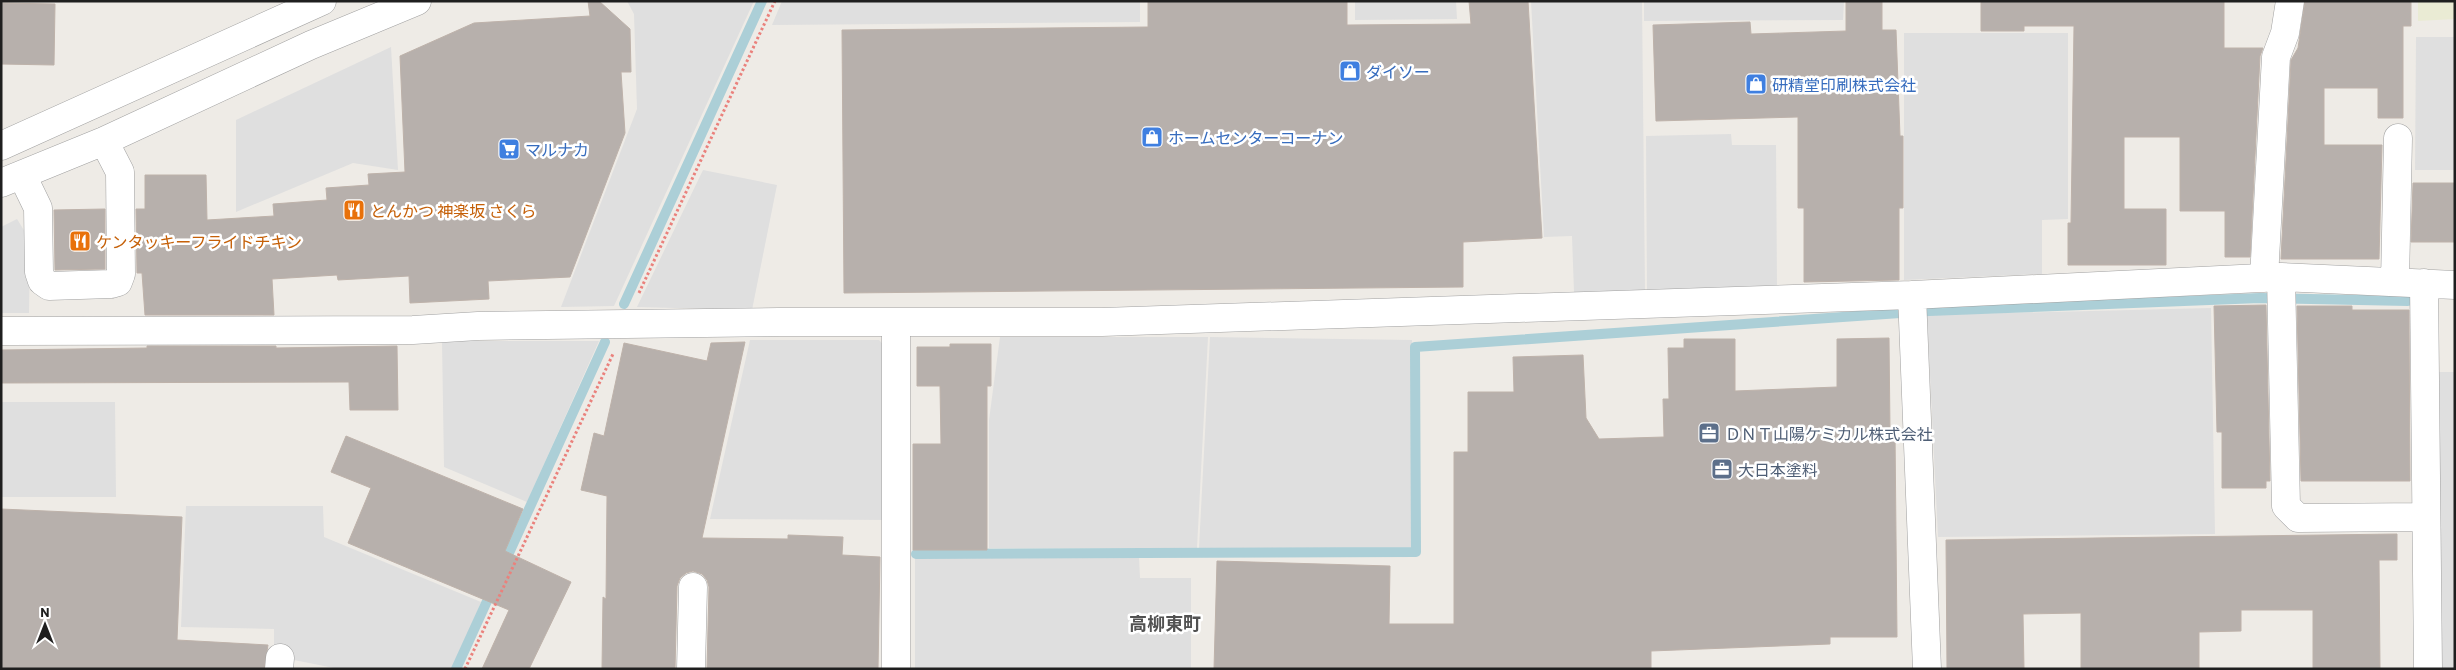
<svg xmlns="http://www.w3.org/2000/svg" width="2456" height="670" font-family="Barlow,'Noto Sans JP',sans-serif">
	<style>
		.farmland { fill: #eaebd4 }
		.parking { fill: #dfdfdf }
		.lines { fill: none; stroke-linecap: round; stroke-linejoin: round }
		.stream { stroke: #accfd7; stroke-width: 10 }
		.building { fill: #b7b0ac; stroke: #beb2aa }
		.minor-casing { stroke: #a0a0a0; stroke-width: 29 }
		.path { stroke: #ea817c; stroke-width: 3; stroke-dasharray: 2.5 2.5; stroke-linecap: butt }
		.minor { stroke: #fff; stroke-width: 28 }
		.labels { text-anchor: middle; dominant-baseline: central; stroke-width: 5; stroke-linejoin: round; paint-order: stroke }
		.shop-label { font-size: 16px; fill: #366cbe; stroke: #fff; text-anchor: start }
		.food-label { font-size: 16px; fill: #c56008; stroke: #fff; text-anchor: start }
		.service-label { font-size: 16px; fill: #4e5e75; stroke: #fff; text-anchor: start }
		.neighbourhood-label { font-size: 18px; font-weight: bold; fill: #525252; stroke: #fff }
	</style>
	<rect width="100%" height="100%" fill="#eeebe6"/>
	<path class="farmland" d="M 2418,1 L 2455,1 L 2455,19 L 2418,21 Z"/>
	<path class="parking" d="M 627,1 L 754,1 L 614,306 L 561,307 L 637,109 L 634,14 Z
		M 782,1 L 1140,1 L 1140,22 L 772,25 Z
		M 1355,1 L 1456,1 L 1457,19 L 1355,20 Z
		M 1531,1 L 1642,1 L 1645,291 L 1574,292 L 1572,236 L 1544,237 Z
		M 1644,1 L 1844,1 L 1843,20 L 1644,21 Z
		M 1904,33 L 2068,33 L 2068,219 L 2042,220 L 2042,274 L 1904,280 Z
		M 2416,37 L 2455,37 L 2455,170 L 2415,170 Z
		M 391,47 L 398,170 L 353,163 L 236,212 L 236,120 Z
		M 1731,134 L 1732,145 L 1776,145 L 1777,287 L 1647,290 L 1646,136 Z
		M 703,170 L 777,185 L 752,310 L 637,307 Z
		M 17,219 L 30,240 L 29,313 L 1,313 L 1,227 Z
		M 2211,308 L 2215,534 L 1938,537 L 1927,315 Z
		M 1000,337 L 1208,337 L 1197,548 L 989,548 L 989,420 Z
		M 1210,337 L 1412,340 L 1411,548 L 1199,548 Z
		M 750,340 L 879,340 L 891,353 L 891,520 L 710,519 Z
		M 442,341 L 599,341 L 527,502 L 444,467 Z
		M 2434,372 L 2455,372 L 2455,669 L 2437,669 Z
		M 1,402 L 115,402 L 116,497 L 1,497 Z
		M 186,506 L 323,506 L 324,537 L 481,602 L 453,669 L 339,669 L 274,656 L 274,629 L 181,627 Z
		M 915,557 L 1139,557 L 1140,578 L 1191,578 L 1191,669 L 915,669 Z"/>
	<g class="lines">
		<path class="stream" d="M 624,304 L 762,1
			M 916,554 L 1416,552 L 1415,347 L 1929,311 L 2260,298 L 2408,301
			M 504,564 L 605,342
			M 456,669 L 493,588"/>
	</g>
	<path class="building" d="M 588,1 L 599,1 L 630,29 L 631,72 L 621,72 L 625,133 L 570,277 L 488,281 L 489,299 L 410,303 L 409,276 L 338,280 L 337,275 L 272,279 L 274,315 L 145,315 L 142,273 L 137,273 L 136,209 L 145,209 L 145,175 L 206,175 L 207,220 L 274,216 L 273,204 L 327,200 L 326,188 L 369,185 L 368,174 L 405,172 L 400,56 L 474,23 L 590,16 Z
		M 1148,1 L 1347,1 L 1347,25 L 1471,24 L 1469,1 L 1528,1 L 1542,238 L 1463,242 L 1463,287 L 844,293 L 842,30 L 1148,27 Z
		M 1846,1 L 1882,1 L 1882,30 L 1896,30 L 1900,136 L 1903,136 L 1903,208 L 1899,208 L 1899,280 L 1804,282 L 1804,208 L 1798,208 L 1798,117 L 1656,121 L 1653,25 L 1750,22 L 1751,34 L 1846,31 Z
		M 1981,1 L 2224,1 L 2224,48 L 2263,48 L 2260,56 L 2250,257 L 2225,257 L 2225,211 L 2180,211 L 2180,137 L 2124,137 L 2124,209 L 2166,209 L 2166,265 L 2068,265 L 2068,223 L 2071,223 L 2074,26 L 2024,26 L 2024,31 L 1981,31 Z
		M 2305,1 L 2411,1 L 2411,26 L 2403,26 L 2403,118 L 2378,118 L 2378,88 L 2324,88 L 2324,145 L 2382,145 L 2379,259 L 2281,259 L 2291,60 L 2298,48 Z
		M 1,3 L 55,4 L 54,65 L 1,64 Z
		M 2413,183 L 2455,183 L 2455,242 L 2411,242 Z
		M 105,209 L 105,269 L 55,270 L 54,210 Z
		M 2266,305 L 2270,481 L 2266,481 L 2266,488 L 2222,488 L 2222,432 L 2217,432 L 2214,306 Z
		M 2297,306 L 2352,306 L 2352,310 L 2409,310 L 2410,481 L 2301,481 Z
		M 1889,338 L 1890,432 L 1895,432 L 1897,637 L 1830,637 L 1830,644 L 1651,651 L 1651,669 L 1214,669 L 1217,561 L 1390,566 L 1389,624 L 1454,624 L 1454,452 L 1468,452 L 1468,392 L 1514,392 L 1513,357 L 1583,355 L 1586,418 L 1599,439 L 1664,437 L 1663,399 L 1669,399 L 1668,348 L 1684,348 L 1684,339 L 1735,339 L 1735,391 L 1837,387 L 1837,339 Z
		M 745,342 L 702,538 L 788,539 L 788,535 L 843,537 L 842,555 L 880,557 L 878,669 L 707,669 L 709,587 L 707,580 L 702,574 L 693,571 L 686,573 L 680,578 L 677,586 L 675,669 L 602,669 L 603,597 L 606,599 L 607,496 L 581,490 L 594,433 L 604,436 L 624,343 L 707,361 L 711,343 Z
		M 950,344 L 991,344 L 991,386 L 987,386 L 987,550 L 913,550 L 913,444 L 941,444 L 940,386 L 917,386 L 917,347 L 950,347 Z
		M 147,346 L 276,346 L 276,348 L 397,346 L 398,410 L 350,410 L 349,382 L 1,383 L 1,350 L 147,348 Z
		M 346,436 L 523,509 L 505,551 L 571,582 L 529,669 L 482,669 L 509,610 L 348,543 L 371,488 L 331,472 Z
		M 1,509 L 182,517 L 177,640 L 268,645 L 264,669 L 1,669 Z
		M 2397,534 L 2397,560 L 2379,560 L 2380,669 L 2313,669 L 2313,610 L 2241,610 L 2241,631 L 2199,632 L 2199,669 L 2081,669 L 2081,613 L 2023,614 L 2024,669 L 1947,669 L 1946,540 Z"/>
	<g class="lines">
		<g class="minor-casing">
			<path id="minor" d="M 1,146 L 322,1
				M 22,175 L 38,208 L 39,272 L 42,281 L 49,286 L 111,284 L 118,282 L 121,274 L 120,172 L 104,141
				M 1,183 L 104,141 L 311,45 L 417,1
				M 2281,277 L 2286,506 L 2298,518 L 2425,517
				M 2264,278 L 2276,57 L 2285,33 L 2290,1
				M 2395,282 L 2398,138
				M 2424,283 L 2428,669
				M 1912,295 L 1927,669
				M 896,323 L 896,669
				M 1,331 L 413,330 L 478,326 L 779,322 L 1102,322 L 1912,295 L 2281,277 L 2455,285
				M 279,669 L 280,658
				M 691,669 L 693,587"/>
		</g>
		<path class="path" d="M 639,293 L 775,1
			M 465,669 L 613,354"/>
		<use href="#minor" class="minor"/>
	</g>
	<defs>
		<g id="shop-square" transform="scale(1.125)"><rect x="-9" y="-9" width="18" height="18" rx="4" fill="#3f7fe0" stroke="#fff"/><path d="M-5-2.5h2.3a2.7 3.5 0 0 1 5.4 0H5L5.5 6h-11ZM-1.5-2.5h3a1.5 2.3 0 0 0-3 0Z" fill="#fff"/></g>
		<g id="supermarket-square" transform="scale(1.125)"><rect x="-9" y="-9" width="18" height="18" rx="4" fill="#3f7fe0" stroke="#fff"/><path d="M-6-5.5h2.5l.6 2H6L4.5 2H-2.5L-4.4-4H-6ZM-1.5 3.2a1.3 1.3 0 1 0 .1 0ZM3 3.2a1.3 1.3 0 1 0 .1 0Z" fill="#fff"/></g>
		<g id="restaurant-square" transform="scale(1.125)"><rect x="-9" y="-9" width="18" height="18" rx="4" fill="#e8710a" stroke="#fff"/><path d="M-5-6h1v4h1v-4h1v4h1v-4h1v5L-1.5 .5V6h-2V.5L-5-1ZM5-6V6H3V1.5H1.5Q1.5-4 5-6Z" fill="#fff"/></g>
		<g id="office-square" transform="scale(1.125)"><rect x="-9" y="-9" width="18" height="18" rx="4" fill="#5c6f8a" stroke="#fff"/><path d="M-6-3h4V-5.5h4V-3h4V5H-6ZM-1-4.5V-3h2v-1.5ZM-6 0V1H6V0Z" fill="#fff"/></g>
	</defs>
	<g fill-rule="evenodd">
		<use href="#shop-square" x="1350" y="71"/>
		<use href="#shop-square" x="1756" y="84"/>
		<use href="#shop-square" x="1152" y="137"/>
		<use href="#supermarket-square" x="509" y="149"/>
		<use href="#restaurant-square" x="354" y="210"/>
		<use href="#restaurant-square" x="80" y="241"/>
		<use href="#office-square" x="1709" y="433"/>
		<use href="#office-square" x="1722" y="469"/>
	</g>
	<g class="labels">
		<g class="shop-label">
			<text x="1366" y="71">ダイソー</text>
			<text x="1772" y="84">研精堂印刷株式会社</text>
			<text x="1168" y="137">ホームセンターコーナン</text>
			<text x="525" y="149">マルナカ</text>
		</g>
		<g class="food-label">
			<text x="370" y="210">とんかつ 神楽坂 さくら</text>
			<text x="96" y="241">ケンタッキーフライドチキン</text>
		</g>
		<g class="service-label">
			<text x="1725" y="433">ＤＮＴ山陽ケミカル株式会社</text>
			<text x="1738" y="469">大日本塗料</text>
		</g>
		<g class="neighbourhood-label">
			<text x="1165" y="623">高柳東町</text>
		</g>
	</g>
	<rect width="2456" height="670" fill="none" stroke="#1f1f1f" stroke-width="5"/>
	<g transform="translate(45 625)" stroke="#ffffff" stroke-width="4" paint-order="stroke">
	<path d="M0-4L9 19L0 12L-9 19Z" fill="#1f1f1f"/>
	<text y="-8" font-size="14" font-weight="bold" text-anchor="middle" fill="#1f1f1f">N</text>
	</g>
</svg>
